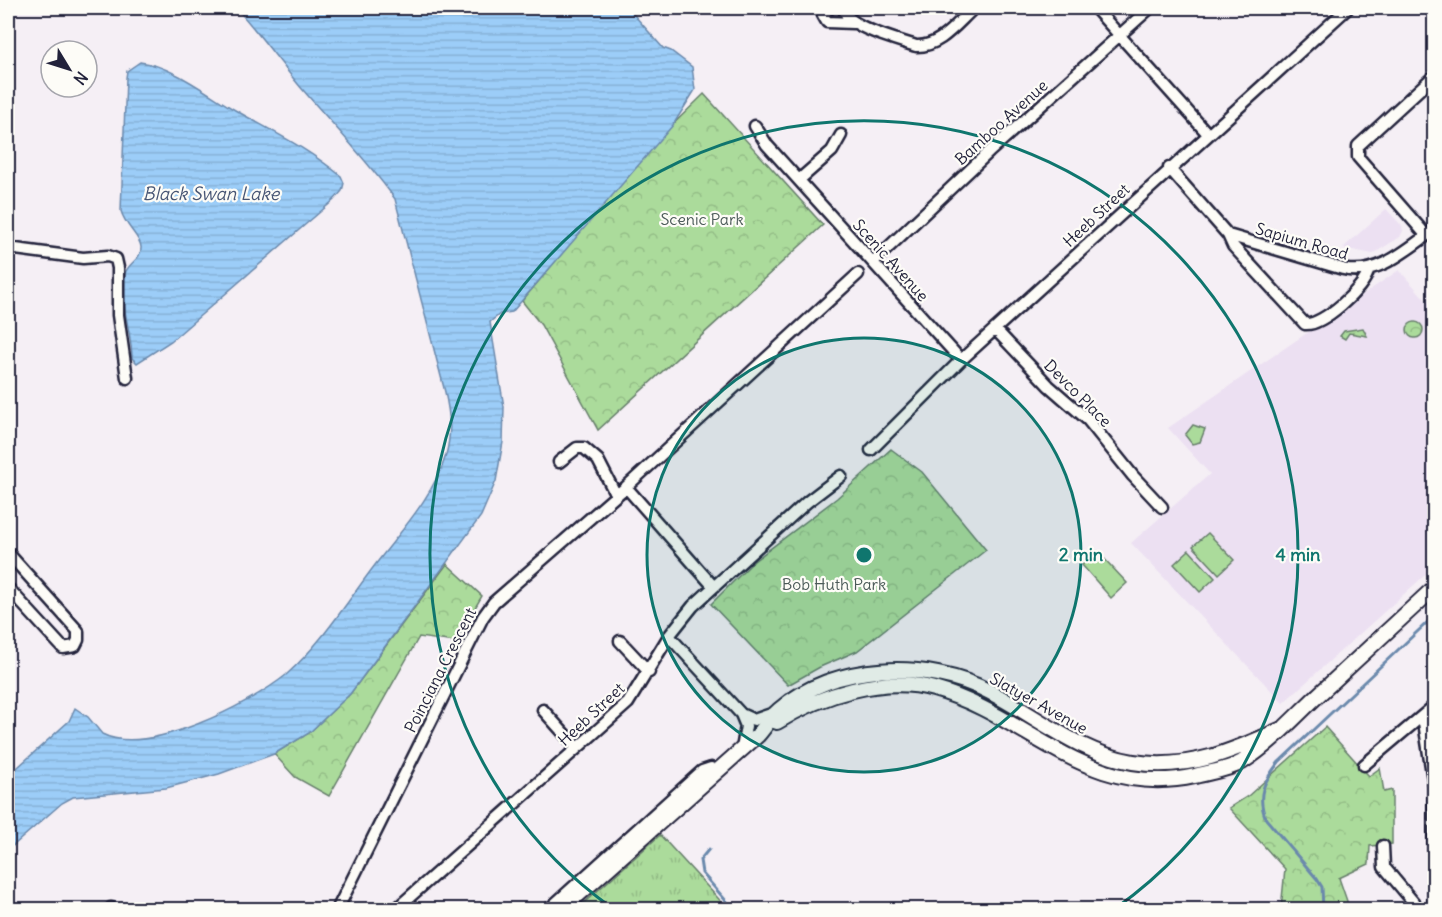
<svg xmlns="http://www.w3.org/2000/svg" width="1442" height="917" font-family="Delius,sans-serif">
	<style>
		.built { fill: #ece0f2 }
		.grass { fill: url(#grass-tufts); stroke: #667e6b; stroke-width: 1.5 }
		.forest { fill: url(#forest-crowns); stroke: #667e6b; stroke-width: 1.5 }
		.garden { fill: url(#garden-dots); stroke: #667e6b; stroke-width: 1.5 }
		.pitch { fill: #abdb9b; stroke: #667e6b; stroke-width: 1.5 }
		.water { fill: url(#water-rules); stroke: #6b89ac; stroke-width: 1.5 }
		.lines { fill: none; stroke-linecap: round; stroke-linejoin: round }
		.stream { stroke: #6b89ac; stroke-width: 3 }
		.minor-casing { stroke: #22223b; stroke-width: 15 }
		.major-casing { stroke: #22223b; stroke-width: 18 }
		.minor { stroke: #fdfcf7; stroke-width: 10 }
		.major { stroke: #fdfcf7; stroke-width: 14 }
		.ring { fill: none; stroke: #0f766e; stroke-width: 3 }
		.labels { text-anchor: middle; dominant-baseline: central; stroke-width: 4.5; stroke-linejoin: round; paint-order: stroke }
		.street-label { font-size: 16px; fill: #22223b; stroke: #fdfcf7 }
		.park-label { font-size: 16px; fill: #4b5a58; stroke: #fdfcf7 }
		.water-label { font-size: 18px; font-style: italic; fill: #475574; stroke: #fdfcf7 }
		.centre { fill: #0f766e; stroke: #fdfcf7; stroke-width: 3 }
		.ring-label { font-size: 18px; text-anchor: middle; font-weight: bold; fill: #0f766e; stroke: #fdfcf7; stroke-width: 4.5; stroke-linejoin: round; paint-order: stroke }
	</style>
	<defs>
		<pattern id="grass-tufts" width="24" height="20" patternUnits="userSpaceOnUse" patternTransform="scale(1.5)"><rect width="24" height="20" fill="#abdb9b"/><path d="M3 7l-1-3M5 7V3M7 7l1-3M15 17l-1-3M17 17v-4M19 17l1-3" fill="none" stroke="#93bc86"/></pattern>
		<pattern id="forest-crowns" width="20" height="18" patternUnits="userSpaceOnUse" patternTransform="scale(1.5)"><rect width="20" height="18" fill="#abdb9b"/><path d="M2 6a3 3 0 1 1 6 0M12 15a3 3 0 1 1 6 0" fill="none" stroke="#93bc86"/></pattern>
		<pattern id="garden-dots" width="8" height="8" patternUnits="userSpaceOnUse" patternTransform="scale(1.5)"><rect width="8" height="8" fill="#abdb9b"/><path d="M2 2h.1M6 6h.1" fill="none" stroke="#93bc86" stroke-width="1.8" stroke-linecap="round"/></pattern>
		<pattern id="water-rules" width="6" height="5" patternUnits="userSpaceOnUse" patternTransform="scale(1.5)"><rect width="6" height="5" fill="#9ccdf8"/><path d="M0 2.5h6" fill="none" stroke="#86b0d6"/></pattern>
	</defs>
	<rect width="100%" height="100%" fill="#f5eff5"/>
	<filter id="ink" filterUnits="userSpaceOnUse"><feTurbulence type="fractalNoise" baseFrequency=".0167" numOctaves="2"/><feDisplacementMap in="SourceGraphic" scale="12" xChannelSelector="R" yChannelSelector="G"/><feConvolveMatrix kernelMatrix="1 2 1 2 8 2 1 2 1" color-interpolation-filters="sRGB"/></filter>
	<g filter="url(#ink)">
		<path class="built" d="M 1386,209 L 1402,226 L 1403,231 L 1400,237 L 1373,254 L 1343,248 Z
			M 1399,270 L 1434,309 L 1434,567 L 1283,703 L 1131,543 L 1210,474 L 1168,428 Z"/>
		<path class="grass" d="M 660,835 L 728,909 L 577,909 Z"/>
		<path class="forest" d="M 704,94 L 823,225 L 598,430 L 541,325 L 522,301 L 660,137 Z
			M1407 330a8 8 0 1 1 16 0a8 8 0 1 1-16 0Z
			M 1193,425 L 1205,429 L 1200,442 L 1192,444 L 1185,435 Z
			M 891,449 L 922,472 L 986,550 L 857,651 L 820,667 L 788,685 L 711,604 L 754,561 L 837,498 Z
			M 447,564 L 482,596 L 455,642 L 419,637 L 329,796 L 295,777 L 274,754 L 309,733 L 350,694 Z
			M 1325,727 L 1369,776 L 1380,768 L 1384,792 L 1392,790 L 1392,844 L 1370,846 L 1369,864 L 1339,878 L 1347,901 L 1346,909 L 1281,909 L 1285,869 L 1229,808 L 1248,796 Z"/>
		<path class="garden" d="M 1363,328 L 1367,336 L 1349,333 L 1345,339 L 1340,336 L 1344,331 Z"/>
		<path class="pitch" d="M 1208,533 L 1234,560 L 1219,574 L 1193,546 Z
			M 1189,550 L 1215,578 L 1200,592 L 1174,564 Z
			M 1097,551 L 1127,583 L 1111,598 L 1082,565 Z"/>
		<path class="water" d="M 236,8 L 628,8 L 663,48 L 671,51 L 692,67 L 695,90 L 673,125 L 512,312 L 500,314 L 490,322 L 504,407 L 503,442 L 496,481 L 481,516 L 350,694 L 309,733 L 274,754 L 219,774 L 166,788 L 73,797 L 62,803 L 8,850 L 8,776 L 69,721 L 75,708 L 88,717 L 102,734 C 147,757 250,704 286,675 C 320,645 345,605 372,569 C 398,534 433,498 446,455 C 452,432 450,415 445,392 L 395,199 C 367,160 334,126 303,90 C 280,63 260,34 236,8 Z
			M 140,62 C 170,65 208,94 235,110 C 273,132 306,147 341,176 L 344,183 L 342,191 L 334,200 L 306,224 L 171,341 L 137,363 L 132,358 C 132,330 118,303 125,274 C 127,263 142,260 141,247 C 141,238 125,226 121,211 L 126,78 L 127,71 Z"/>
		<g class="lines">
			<path class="stream" d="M 709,849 L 700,860 L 702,873 L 734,910
				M 1323,910 L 1322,887 L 1317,879 L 1266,819 C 1256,795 1264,781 1279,762 L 1434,616"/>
			<g class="minor-casing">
				<path id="minor" d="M 829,8 L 823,15 L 827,22 L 853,23
					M 844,8 C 845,27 898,40 916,46 C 940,47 957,23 974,8
					M 1095,8 L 1208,134
					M 755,126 L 767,145 L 961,360
					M 1169,168 L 1228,235 L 1343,269 C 1378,277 1407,249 1434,230
					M 799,180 L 832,151 L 841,135
					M 1228,235 L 1233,246 L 1305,324 C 1322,326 1365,288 1368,271
					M 1426,235 L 1358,157 L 1358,146 L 1434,76
					M 8,248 L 83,258 L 108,256 L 116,259 L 118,268 L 118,315 L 127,378
					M 873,262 L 989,152 L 1150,8
					M 995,329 L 1049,386 L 1088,420 L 1133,476 L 1162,507
					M 871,450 L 961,360 L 1348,8
					M 559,462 L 577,448 L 584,448 L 598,460 L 616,495
					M 626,487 L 714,587
					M 8,553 L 78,631 L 78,640 L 75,646 L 63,648 L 8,588
					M 669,636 L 741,714 L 746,726 L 742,749
					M 620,641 L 649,672
					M 543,710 L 577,748
					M 741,714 L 754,720 L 774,713
					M 1423,716 L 1434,786 L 1434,910
					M 1364,765 L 1434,706
					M 1383,846 L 1384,867 L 1420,910
					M 109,910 L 111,908
					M 337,910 L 483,617 L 494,602 L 626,487 L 858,274
					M 395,910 L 628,703 L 669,636 L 693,606 L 807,502 L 841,476
					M 548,910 L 702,771 L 711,768 L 715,773"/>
			</g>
			<g class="major-casing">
				<path id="major" d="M 777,722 C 820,695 883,675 934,689 C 1028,715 1086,800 1195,776 C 1210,772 1228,770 1242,762 C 1269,745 1292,720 1314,699 C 1354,662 1394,625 1434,588
					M 561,910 L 758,735 C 765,727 771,717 779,710 C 834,662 927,659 990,692 C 1038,717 1079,753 1133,762 C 1188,771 1233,751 1282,729"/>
			</g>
			<use href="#minor" class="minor"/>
			<use href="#major" class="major"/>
		</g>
	</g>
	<circle cx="864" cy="555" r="217" fill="#0f766e" fill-opacity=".12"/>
	<g class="ring">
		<circle cx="864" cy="555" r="217"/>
		<path d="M612 908A434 434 0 1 1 1116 908"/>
	</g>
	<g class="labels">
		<g class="street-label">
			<text transform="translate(1001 122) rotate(-42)">Bamboo Avenue</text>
			<text transform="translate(1096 215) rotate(-43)">Heeb Street</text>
			<text transform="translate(1302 241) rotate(16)">Sapium Road</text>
			<text transform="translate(891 260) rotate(48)">Scenic Avenue</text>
			<text transform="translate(1078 393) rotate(45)">Devco Place</text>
			<text transform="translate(440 670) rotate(-63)">Poinciana Crescent</text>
			<text transform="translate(1039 703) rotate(29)">Slatyer Avenue</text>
			<text transform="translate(591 714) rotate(-43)">Heeb Street</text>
		</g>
		<g class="park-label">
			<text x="702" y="219">Scenic Park</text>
			<text x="834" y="584">Bob Huth Park</text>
		</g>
		<g class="water-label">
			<text x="211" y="193">Black Swan Lake</text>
		</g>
	</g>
	<circle cx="864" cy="555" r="9" class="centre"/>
	<g class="ring-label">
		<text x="1081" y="561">2 min</text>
		<text x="1298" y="561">4 min</text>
	</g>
	<rect width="1442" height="917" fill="none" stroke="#fdfcf7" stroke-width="30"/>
	<rect x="15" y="15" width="1412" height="887" fill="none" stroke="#22223b" stroke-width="2" filter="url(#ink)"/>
	<g transform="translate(69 69) rotate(128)"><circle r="28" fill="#fdfcf7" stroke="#a5a5ac" stroke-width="1.5"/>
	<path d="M0-4.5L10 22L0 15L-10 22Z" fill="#22223b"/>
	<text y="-9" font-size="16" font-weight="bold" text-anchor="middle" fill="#22223b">N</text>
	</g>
</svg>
